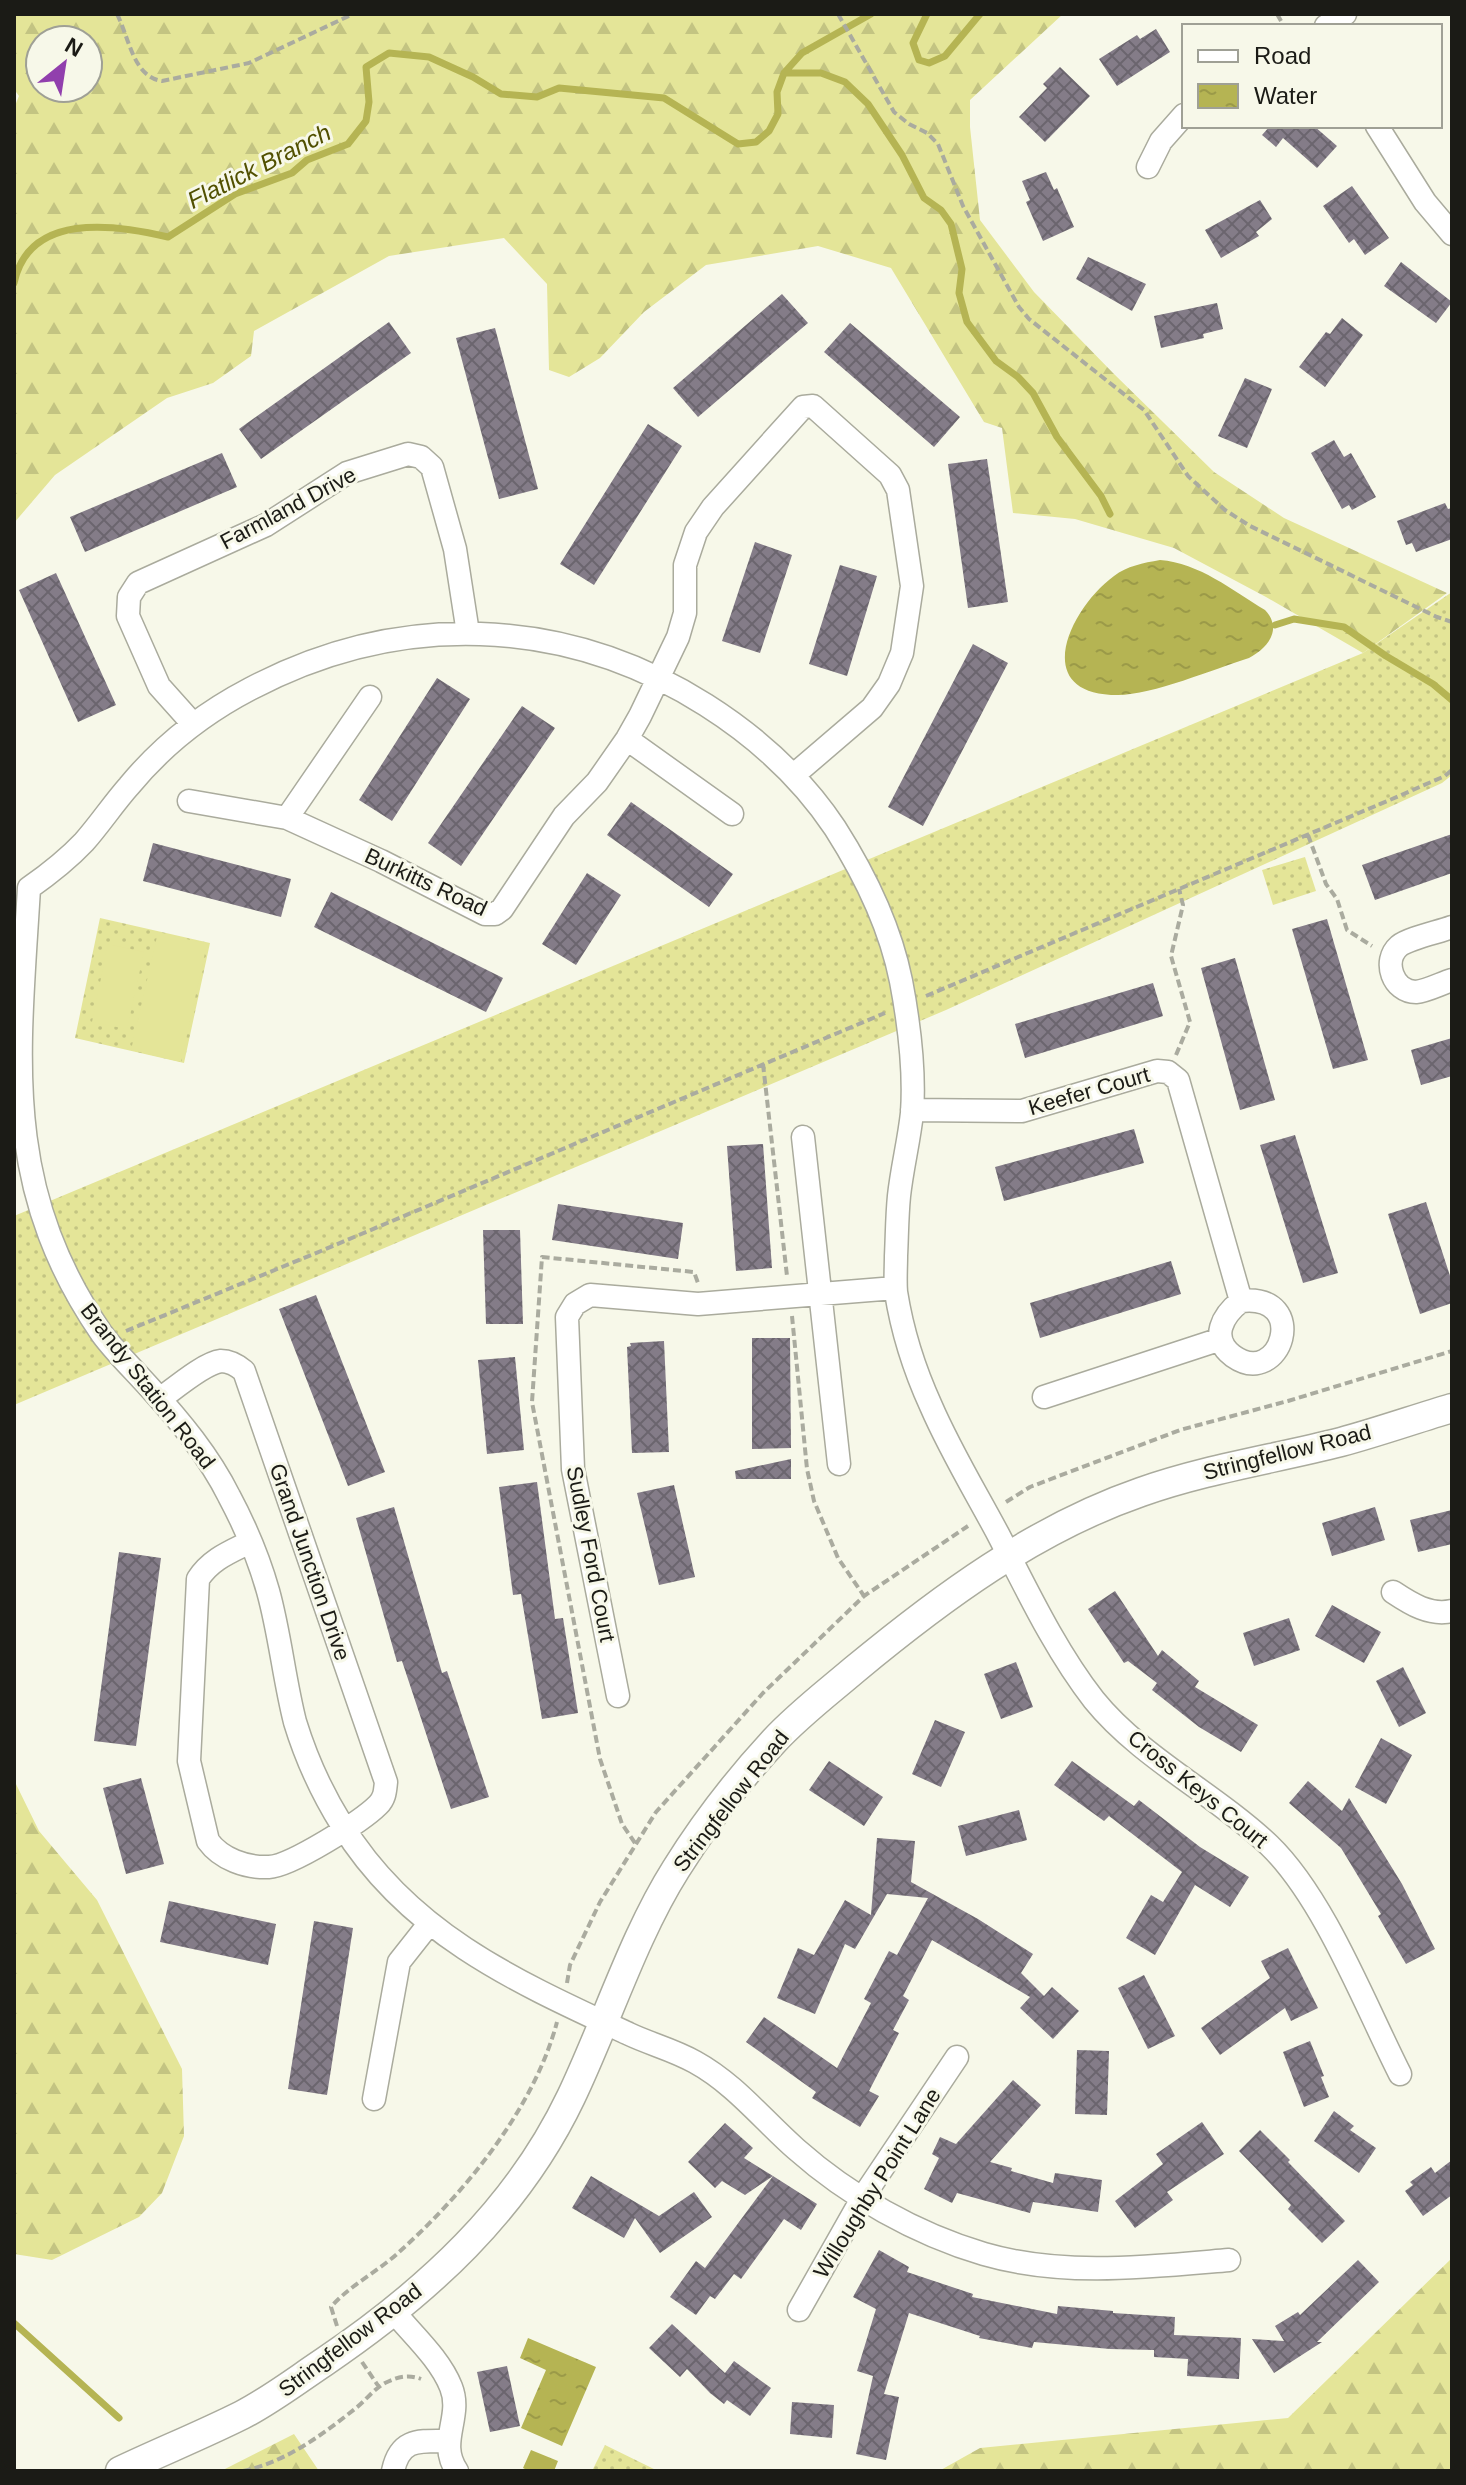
<svg xmlns="http://www.w3.org/2000/svg" width="1466" height="2485" font-family="Arial,sans-serif">
	<style>
		.grass { fill: url(#grass-dots) }
		.forest { fill: url(#forest-firs); fill-rule: evenodd }
		.pitch { fill: #e4e598 }
		.water { fill: url(#water-ripples) }
		.lines { fill: none; stroke-linecap: round; stroke-linejoin: round }
		.stream { stroke: #b5b453; stroke-width: 7 }
		.building { fill: url(#building-cross-hatch) }
		.minor-casing { stroke: #aaab9d; stroke-width: 25 }
		.major-casing { stroke: #aaab9d; stroke-width: 31 }
		.path { stroke: #aaab9f; stroke-width: 4; stroke-dasharray: 8 4; stroke-linecap: butt }
		.minor { stroke: #fff; stroke-width: 22 }
		.major { stroke: #fff; stroke-width: 28 }
		.labels { text-anchor: middle; dominant-baseline: central; stroke-width: 6; stroke-linejoin: round; paint-order: stroke }
		.street-label { font-size: 22px; fill: #1b1b16; stroke: #f7f8e9 }
		.water-label { font-size: 24px; font-style: italic; fill: #515000; stroke: #f7f8e9 }
	</style>
	<defs>
		<pattern id="grass-dots" width="8" height="8" patternUnits="userSpaceOnUse" patternTransform="scale(2)"><rect width="8" height="8" fill="#e4e598"/><path d="M2 2h.1M6 6h.1" fill="none" stroke="#c3c482" stroke-width="1.8" stroke-linecap="round"/></pattern>
		<pattern id="forest-firs" width="22" height="20" patternUnits="userSpaceOnUse" patternTransform="scale(2)"><rect width="22" height="20" fill="#e4e598"/><path d="M5 1l3.5 6h-7zM16 11l3.5 6h-7z" fill="#c3c482"/></pattern>
		<pattern id="water-ripples" width="26" height="14" patternUnits="userSpaceOnUse" patternTransform="scale(2)"><rect width="26" height="14" fill="#b5b453"/><path d="M2 4q2-2 4 0t4 0M15 11q2-2 4 0t4 0" fill="none" stroke="#9b9a48"/></pattern>
		<pattern id="building-cross-hatch" width="8" height="8" patternUnits="userSpaceOnUse" patternTransform="scale(2)"><rect width="8" height="8" fill="#847c88"/><path d="M0 0l8 8M0 8l8-8" fill="none" stroke="#6b656e"/></pattern>
	</defs>
	<rect width="100%" height="100%" fill="#f7f8e9"/>
	<path class="grass" d="M 1452,592 L 1452,775 L 1442,783 L 946,1010 L 14,1405 L 14,1216 L 1363,653 Z
		M 1305,857 L 1316,891 L 1273,905 L 1262,870 Z
		M 100,918 L 210,943 L 184,1063 L 75,1038 Z
		M 605,2445 L 658,2471 L 592,2471 Z"/>
	<path class="forest" d="M 14,14 L 1063,14 L 970,100 L 970,127 L 980,220 L 1034,292 L 1113,373 L 1214,472 L 1284,518 L 1447,593 L 1363,653 L 1266,597 L 1174,548 L 1075,519 L 1013,513 L 1002,428 L 984,422 L 891,268 L 818,246 L 706,265 L 644,312 L 600,358 L 569,377 L 549,370 L 547,284 L 504,238 L 389,256 L 254,331 L 251,356 L 213,383 L 167,398 L 55,475 L 14,523 L 14,108 L 19,96 L 14,89 ZM 40,40 L 88,40 L 88,88 L 40,88 Z
		M 14,1780 L 39,1831 L 97,1900 L 182,2069 L 184,2136 L 162,2193 L 139,2217 L 52,2260 L 14,2254 Z
		M 1452,2258 L 1452,2471 L 939,2471 L 980,2448 L 1288,2418 Z
		M 294,2434 L 319,2471 L 221,2471 Z"/>
	<path class="pitch" d="M 158,932 L 207,944 L 181,1062 L 131,1050 Z
		M 108,944 L 144,952 L 127,1029 L 92,1022 Z"/>
	<path class="water" d="M 1160,560 C 1199,563 1232,590 1265,610 C 1283,629 1268,648 1249,658 C 1214,669 1152,695 1118,695 C 1029,695 1069,609 1114,576 C 1127,566 1143,563 1160,560 Z
		M 528,2338 L 596,2367 L 562,2446 L 521,2428 L 546,2370 L 520,2358 Z
		M 531,2450 L 558,2461 L 554,2471 L 529,2471 L 523,2468 Z"/>
	<g class="lines">
		<path class="stream" d="M 927,14 L 913,43 L 919,60 L 929,63 L 945,56 L 980,14
			M 784,73 L 821,73 L 845,82 L 868,104 L 902,155 L 924,198 L 941,210 L 951,224 L 962,269 L 959,293 L 967,322 L 996,361 L 1018,377 L 1033,393 L 1057,437 L 1101,496 L 1110,514
			M 14,283 C 29,212 114,224 168,237 L 235,194 L 292,173 L 307,160 L 348,144 L 366,121 L 369,102 L 366,67 L 389,53 L 429,57 L 473,77 L 501,94 L 537,97 L 559,88 L 664,98 L 738,144 L 756,142 L 769,131 L 778,114 L 777,92 L 784,73 L 802,53 L 871,14
			M 1275,625 L 1294,619 L 1344,627 L 1386,656 L 1433,684 L 1452,700
			M 14,2323 L 119,2418"/>
	</g>
	<path class="building" d="M 1156,29 L 1170,52 L 1117,86 L 1099,59 L 1137,35 L 1140,39 Z
		M 1060,67 L 1090,96 L 1045,142 L 1019,117 L 1047,88 L 1043,84 Z
		M 1270,126 L 1314,126 L 1337,146 L 1317,168 L 1283,138 L 1276,147 L 1262,135 Z
		M 1046,172 L 1054,190 L 1057,188 L 1074,227 L 1043,241 L 1026,202 L 1030,200 L 1022,181 Z
		M 1352,186 L 1389,238 L 1365,255 L 1354,239 L 1349,243 L 1323,206 Z
		M 1260,200 L 1272,219 L 1256,232 L 1259,236 L 1221,258 L 1205,230 Z
		M 1088,257 L 1146,284 L 1132,311 L 1076,279 Z
		M 1401,262 L 1452,302 L 1436,323 L 1384,286 Z
		M 782,294 L 808,323 L 698,417 L 673,388 Z
		M 1217,303 L 1223,329 L 1203,334 L 1204,338 L 1161,348 L 1154,316 Z
		M 1342,318 L 1363,335 L 1325,387 L 1299,367 L 1326,332 L 1330,334 Z
		M 389,322 L 411,353 L 261,459 L 239,429 Z
		M 850,323 L 960,417 L 934,447 L 824,352 Z
		M 495,328 L 538,489 L 499,499 L 456,338 Z
		M 1245,378 L 1272,389 L 1247,448 L 1218,436 Z
		M 648,424 L 682,446 L 594,585 L 560,564 Z
		M 1334,440 L 1344,457 L 1351,453 L 1376,497 L 1352,510 L 1349,505 L 1342,509 L 1311,453 Z
		M 222,453 L 237,487 L 85,552 L 70,517 Z
		M 987,459 L 1008,602 L 968,608 L 948,464 Z
		M 1445,503 L 1448,509 L 1452,508 L 1452,539 L 1416,552 L 1412,543 L 1406,545 L 1397,521 Z
		M 755,542 L 792,555 L 760,653 L 722,641 Z
		M 840,565 L 877,576 L 847,676 L 809,664 Z
		M 56,573 L 116,705 L 78,722 L 19,590 Z
		M 973,644 L 1008,663 L 923,826 L 888,807 Z
		M 437,678 L 470,699 L 392,821 L 359,800 Z
		M 522,706 L 555,728 L 461,866 L 428,843 Z
		M 631,802 L 733,874 L 709,907 L 607,835 Z
		M 1452,834 L 1452,873 L 1375,900 L 1362,865 Z
		M 153,843 L 291,879 L 281,917 L 143,881 Z
		M 587,873 L 621,895 L 576,965 L 542,944 Z
		M 331,892 L 503,978 L 486,1012 L 314,927 Z
		M 1327,919 L 1368,1060 L 1333,1069 L 1292,929 Z
		M 1235,958 L 1275,1100 L 1240,1110 L 1201,968 Z
		M 1153,983 L 1163,1016 L 1025,1058 L 1015,1024 Z
		M 1452,1038 L 1452,1076 L 1421,1085 L 1411,1050 Z
		M 1134,1129 L 1144,1163 L 1004,1201 L 995,1167 Z
		M 1295,1135 L 1338,1273 L 1303,1283 L 1260,1145 Z
		M 763,1144 L 772,1268 L 736,1271 L 727,1146 Z
		M 1426,1202 L 1452,1282 L 1452,1303 L 1420,1314 L 1388,1214 Z
		M 558,1204 L 683,1223 L 678,1259 L 552,1240 Z
		M 483,1230 L 520,1230 L 523,1324 L 486,1324 Z
		M 1171,1261 L 1181,1294 L 1040,1338 L 1030,1303 Z
		M 316,1295 L 385,1472 L 348,1486 L 279,1309 Z
		M 752,1338 L 790,1338 L 791,1448 L 752,1449 Z
		M 664,1341 L 669,1452 L 632,1453 L 627,1347 L 631,1346 L 630,1343 Z
		M 515,1357 L 524,1450 L 487,1454 L 478,1360 Z
		M 791,1459 L 791,1479 L 736,1479 L 735,1471 Z
		M 537,1482 L 555,1619 L 563,1618 L 578,1713 L 542,1719 L 521,1594 L 513,1595 L 499,1487 Z
		M 674,1485 L 695,1577 L 659,1585 L 637,1493 Z
		M 394,1507 L 442,1673 L 447,1671 L 489,1797 L 451,1809 L 402,1661 L 397,1662 L 356,1518 Z
		M 1375,1507 L 1385,1540 L 1332,1556 L 1322,1523 Z
		M 1452,1510 L 1452,1544 L 1418,1552 L 1410,1520 Z
		M 119,1552 L 161,1558 L 136,1746 L 94,1741 Z
		M 1115,1591 L 1158,1656 L 1162,1650 L 1199,1681 L 1195,1687 L 1258,1725 L 1241,1752 L 1199,1727 L 1152,1690 L 1157,1683 L 1128,1661 L 1124,1663 L 1088,1609 Z
		M 1332,1605 L 1381,1632 L 1364,1663 L 1315,1636 Z
		M 1289,1618 L 1300,1650 L 1254,1666 L 1243,1633 Z
		M 1016,1662 L 1033,1707 L 1001,1719 L 984,1674 Z
		M 1403,1667 L 1426,1713 L 1399,1727 L 1376,1681 Z
		M 935,1720 L 965,1732 L 941,1787 L 912,1774 Z
		M 1381,1738 L 1412,1755 L 1386,1804 L 1355,1787 Z
		M 829,1761 L 883,1797 L 864,1826 L 809,1790 Z
		M 1072,1761 L 1134,1806 L 1139,1800 L 1200,1847 L 1249,1877 L 1230,1907 L 1195,1885 L 1155,1955 L 1126,1938 L 1151,1895 L 1163,1902 L 1182,1872 L 1109,1816 L 1104,1821 L 1054,1785 Z
		M 141,1778 L 164,1864 L 126,1874 L 103,1788 Z
		M 1308,1781 L 1342,1811 L 1349,1798 L 1402,1884 L 1435,1949 L 1406,1964 L 1378,1916 L 1381,1914 L 1341,1848 L 1289,1803 Z
		M 1019,1810 L 1027,1840 L 966,1856 L 958,1826 Z
		M 877,1838 L 915,1841 L 911,1882 L 978,1919 L 1033,1954 L 1021,1973 L 1044,1996 L 1052,1987 L 1079,2011 L 1053,2039 L 1020,2008 L 1030,1997 L 932,1940 L 903,1996 L 909,2000 L 893,2030 L 899,2033 L 869,2091 L 879,2096 L 860,2127 L 812,2098 L 816,2092 L 746,2042 L 764,2017 L 837,2068 L 871,2003 L 864,1999 L 889,1951 L 897,1955 L 928,1898 L 887,1894 L 855,1949 L 845,1944 L 815,2014 L 777,1998 L 798,1948 L 814,1955 L 845,1900 L 871,1915 Z
		M 169,1901 L 276,1924 L 268,1965 L 160,1942 Z
		M 314,1921 L 353,1928 L 327,2095 L 288,2089 Z
		M 1288,1948 L 1318,2008 L 1291,2021 L 1285,2008 L 1220,2055 L 1201,2028 L 1270,1978 L 1261,1961 Z
		M 1144,1975 L 1175,2036 L 1148,2049 L 1118,1988 Z
		M 1310,2041 L 1324,2076 L 1321,2077 L 1329,2097 L 1304,2107 L 1283,2052 Z
		M 1077,2050 L 1109,2051 L 1107,2115 L 1075,2114 Z
		M 1013,2080 L 1041,2105 L 990,2162 L 1012,2168 L 1011,2171 L 1053,2183 L 1055,2173 L 1102,2180 L 1098,2212 L 1033,2202 L 1030,2213 L 957,2193 L 952,2203 L 924,2189 L 939,2158 L 932,2154 L 940,2137 L 956,2144 Z
		M 1334,2111 L 1354,2126 L 1350,2130 L 1376,2148 L 1359,2173 L 1314,2141 Z
		M 1202,2122 L 1224,2154 L 1167,2192 L 1173,2200 L 1135,2228 L 1115,2201 L 1163,2164 L 1156,2154 Z
		M 725,2123 L 753,2148 L 744,2158 L 773,2176 L 745,2195 L 722,2181 L 715,2188 L 688,2162 Z
		M 1260,2130 L 1290,2160 L 1288,2162 L 1345,2221 L 1322,2243 L 1288,2209 L 1291,2205 L 1239,2151 Z
		M 1452,2160 L 1452,2195 L 1423,2216 L 1405,2191 L 1413,2185 L 1410,2182 L 1431,2167 L 1435,2173 Z
		M 591,2176 L 659,2216 L 694,2192 L 712,2217 L 660,2253 L 635,2218 L 624,2238 L 572,2208 Z
		M 773,2176 L 817,2204 L 801,2230 L 784,2219 L 741,2279 L 734,2274 L 715,2299 L 710,2296 L 696,2315 L 670,2297 L 696,2261 L 705,2268 Z
		M 879,2250 L 909,2267 L 907,2272 L 973,2294 L 972,2297 L 1057,2314 L 1058,2306 L 1113,2311 L 1113,2313 L 1175,2317 L 1174,2335 L 1241,2338 L 1239,2379 L 1187,2376 L 1188,2359 L 1154,2357 L 1154,2350 L 1110,2349 L 1034,2342 L 1032,2348 L 979,2338 L 980,2336 L 909,2313 L 884,2394 L 899,2397 L 886,2460 L 856,2454 L 873,2376 L 857,2371 L 876,2309 L 853,2297 Z
		M 1358,2260 L 1379,2282 L 1317,2342 L 1322,2342 L 1274,2373 L 1252,2339 L 1284,2341 L 1275,2326 L 1298,2312 L 1300,2315 Z
		M 672,2324 L 725,2373 L 734,2361 L 771,2388 L 750,2416 L 727,2400 L 724,2404 L 710,2393 L 687,2369 L 680,2377 L 649,2348 Z
		M 507,2366 L 520,2426 L 490,2432 L 477,2372 Z
		M 792,2402 L 834,2405 L 832,2438 L 790,2434 Z"/>
	<g class="lines">
		<g class="minor-casing">
			<path id="minor" d="M 1326,26 L 1345,14
				M 1377,126 L 1425,202 L 1452,234
				M 1148,167 L 1161,141 L 1184,115
				M 193,724 L 159,686 L 128,616 L 129,597 L 138,583 L 266,525 L 347,473 L 408,454 L 421,457 L 432,467 L 455,549 L 468,633
				M 627,739 L 732,814
				M 189,801 L 287,818 L 381,861 L 485,914 L 495,914 L 502,909 L 564,816 L 597,782 L 627,739 L 640,716 L 678,637 L 685,613 L 685,565 L 696,532 L 713,507 L 803,407 L 813,406 L 890,475 L 898,490 L 912,586 L 902,653 L 889,684 L 872,708 L 795,774
				M 287,818 L 370,697
				M 29,888 C 49,874 67,860 84,842 C 100,824 113,804 129,786 C 162,746 204,713 250,689 C 398,611 564,615 706,705 C 758,738 801,777 835,828 C 865,875 890,926 901,981 C 909,1023 915,1070 912,1113 C 909,1141 902,1168 899,1196 C 897,1216 897,1236 896,1256 C 896,1267 895,1280 896,1292 C 902,1330 915,1371 931,1406 C 950,1450 975,1491 998,1534 C 1027,1590 1055,1650 1094,1700 C 1140,1757 1215,1794 1269,1845 C 1324,1898 1365,2005 1400,2074
				M 29,888 C 19,1057 0,1186 102,1334 C 116,1353 134,1370 150,1388 C 180,1421 209,1456 229,1496 C 245,1526 259,1559 268,1591 C 280,1634 284,1679 295,1722 C 306,1758 322,1793 342,1825 C 409,1934 517,1982 629,2034 C 650,2044 674,2050 695,2062 C 735,2084 762,2119 796,2149 C 849,2196 916,2234 984,2254 C 1063,2277 1148,2267 1229,2260
				M 1452,927 C 1439,932 1409,938 1399,946 C 1382,961 1393,992 1416,992 C 1427,991 1442,983 1452,980
				M 912,1110 L 1022,1111 L 1157,1071 L 1168,1072 L 1178,1080 L 1241,1301 C 1311,1293 1281,1390 1233,1356 C 1209,1338 1223,1315 1241,1301
				M 803,1137 L 839,1464
				M 1044,1397 L 1221,1339
				M 160,1399 C 174,1389 204,1363 221,1361 C 230,1361 238,1366 244,1371 L 386,1782 C 385,1791 385,1798 378,1805 C 362,1821 291,1866 269,1867 C 246,1868 221,1859 208,1841 L 189,1761 L 198,1579 C 211,1559 230,1552 250,1542
				M 1393,1592 C 1411,1604 1430,1616 1452,1611
				M 618,1696 L 573,1469 L 567,1317 L 575,1304 L 590,1295 L 698,1304 L 895,1288
				M 374,2099 L 399,1962 L 429,1924
				M 799,2310 L 863,2197 L 957,2057
				M 394,2312 C 413,2335 440,2359 451,2387 C 463,2417 437,2442 457,2471
				M 393,2471 C 400,2438 419,2441 448,2441"/>
		</g>
		<g class="major-casing">
			<path id="major" d="M 120,2471 C 160,2452 202,2435 242,2415 C 271,2400 297,2380 324,2362 C 427,2292 517,2210 571,2097 C 606,2024 633,1937 676,1869 C 704,1824 738,1780 774,1741 C 798,1715 827,1693 854,1670 C 941,1598 1034,1529 1141,1492 C 1206,1469 1274,1459 1341,1442 C 1378,1432 1415,1419 1452,1408"/>
		</g>
		<path class="path" d="M 117,14 C 129,37 133,77 162,81 L 249,63 L 353,14
			M 710,14 L 734,14
			M 838,14 L 894,112 L 909,124 L 927,133 L 938,144 L 963,206 L 1019,307 L 1029,319 L 1144,410 L 1188,476 L 1225,510 L 1250,526 L 1437,617 L 1452,622
			M 1277,14 L 1284,26
			M 1308,835 L 1326,884 L 1337,899 L 1347,930 L 1372,946
			M 926,996 L 1392,799 L 1445,776 L 1452,770
			M 1176,1055 L 1190,1022 L 1171,956 L 1183,905 L 1179,889
			M 763,1064 L 787,1276
			M 792,1316 L 807,1469 L 814,1501 L 838,1558 L 864,1596
			M 126,1331 L 321,1251 L 885,1013
			M 1006,1502 L 1030,1487 L 1180,1430 L 1288,1401 L 1452,1351
			M 635,1843 L 622,1824 L 600,1759 L 532,1402 L 542,1257 L 694,1272 L 698,1283
			M 567,1983 L 570,1965 L 600,1902 L 656,1812 L 763,1693 L 864,1596 L 968,1526
			M 337,2326 L 331,2307 C 349,2286 377,2272 398,2253 C 464,2194 534,2109 557,2022
			M 362,2362 L 379,2387
			M 243,2471 C 286,2462 322,2435 356,2408 C 366,2400 374,2389 385,2383 C 397,2377 408,2374 421,2379"/>
		<use href="#minor" class="minor"/>
		<use href="#major" class="major"/>
	</g>
	<g class="labels">
		<g class="street-label">
			<text transform="translate(288 508) rotate(-28)">Farmland Drive</text>
			<text transform="translate(426 882) rotate(25)">Burkitts Road</text>
			<text transform="translate(1089 1091) rotate(-16)">Keefer Court</text>
			<text transform="translate(148 1386) rotate(52)">Brandy Station Road</text>
			<text transform="translate(1287 1452) rotate(-14)">Stringfellow Road</text>
			<text transform="translate(591 1554) rotate(79)">Sudley Ford Court</text>
			<text transform="translate(310 1562) rotate(71)">Grand Junction Drive</text>
			<text transform="translate(1198 1789) rotate(39)">Cross Keys Court</text>
			<text transform="translate(731 1801) rotate(-52)">Stringfellow Road</text>
			<text transform="translate(877 2183) rotate(-58)">Willoughby Point Lane</text>
			<text transform="translate(350 2340) rotate(-37)">Stringfellow Road</text>
		</g>
		<g class="water-label">
			<text transform="translate(259 166) rotate(-27)">Flatlick Branch</text>
		</g>
	</g>
	<rect width="1466" height="2485" fill="none" stroke="#1b1b16" stroke-width="32"/>
	<rect x="1182" y="24" width="260" height="104" fill="#f7f8e9" stroke="#9fa095" stroke-width="2"/>
	<rect x="1198" y="50" width="40" height="12" fill="#ffffff" stroke="#9fa095" stroke-width="2"/>
	<text x="1254" y="64" font-size="24" fill="#1b1b16">Road</text>
	<rect x="1198" y="84" width="40" height="24" fill="url(#water-ripples)" stroke="#9fa095" stroke-width="2"/>
	<text x="1254" y="104" font-size="24" fill="#1b1b16">Water</text>
	<g transform="translate(64 64) rotate(30)"><circle r="38" fill="#f7f8e9" stroke="#9fa095" stroke-width="2"/>
	<path d="M0-6L14 30L0 20L-14 30Z" fill="#913fad"/>
	<text y="-12" font-size="22" font-weight="bold" text-anchor="middle" fill="#1b1b16">N</text>
	</g>
</svg>
